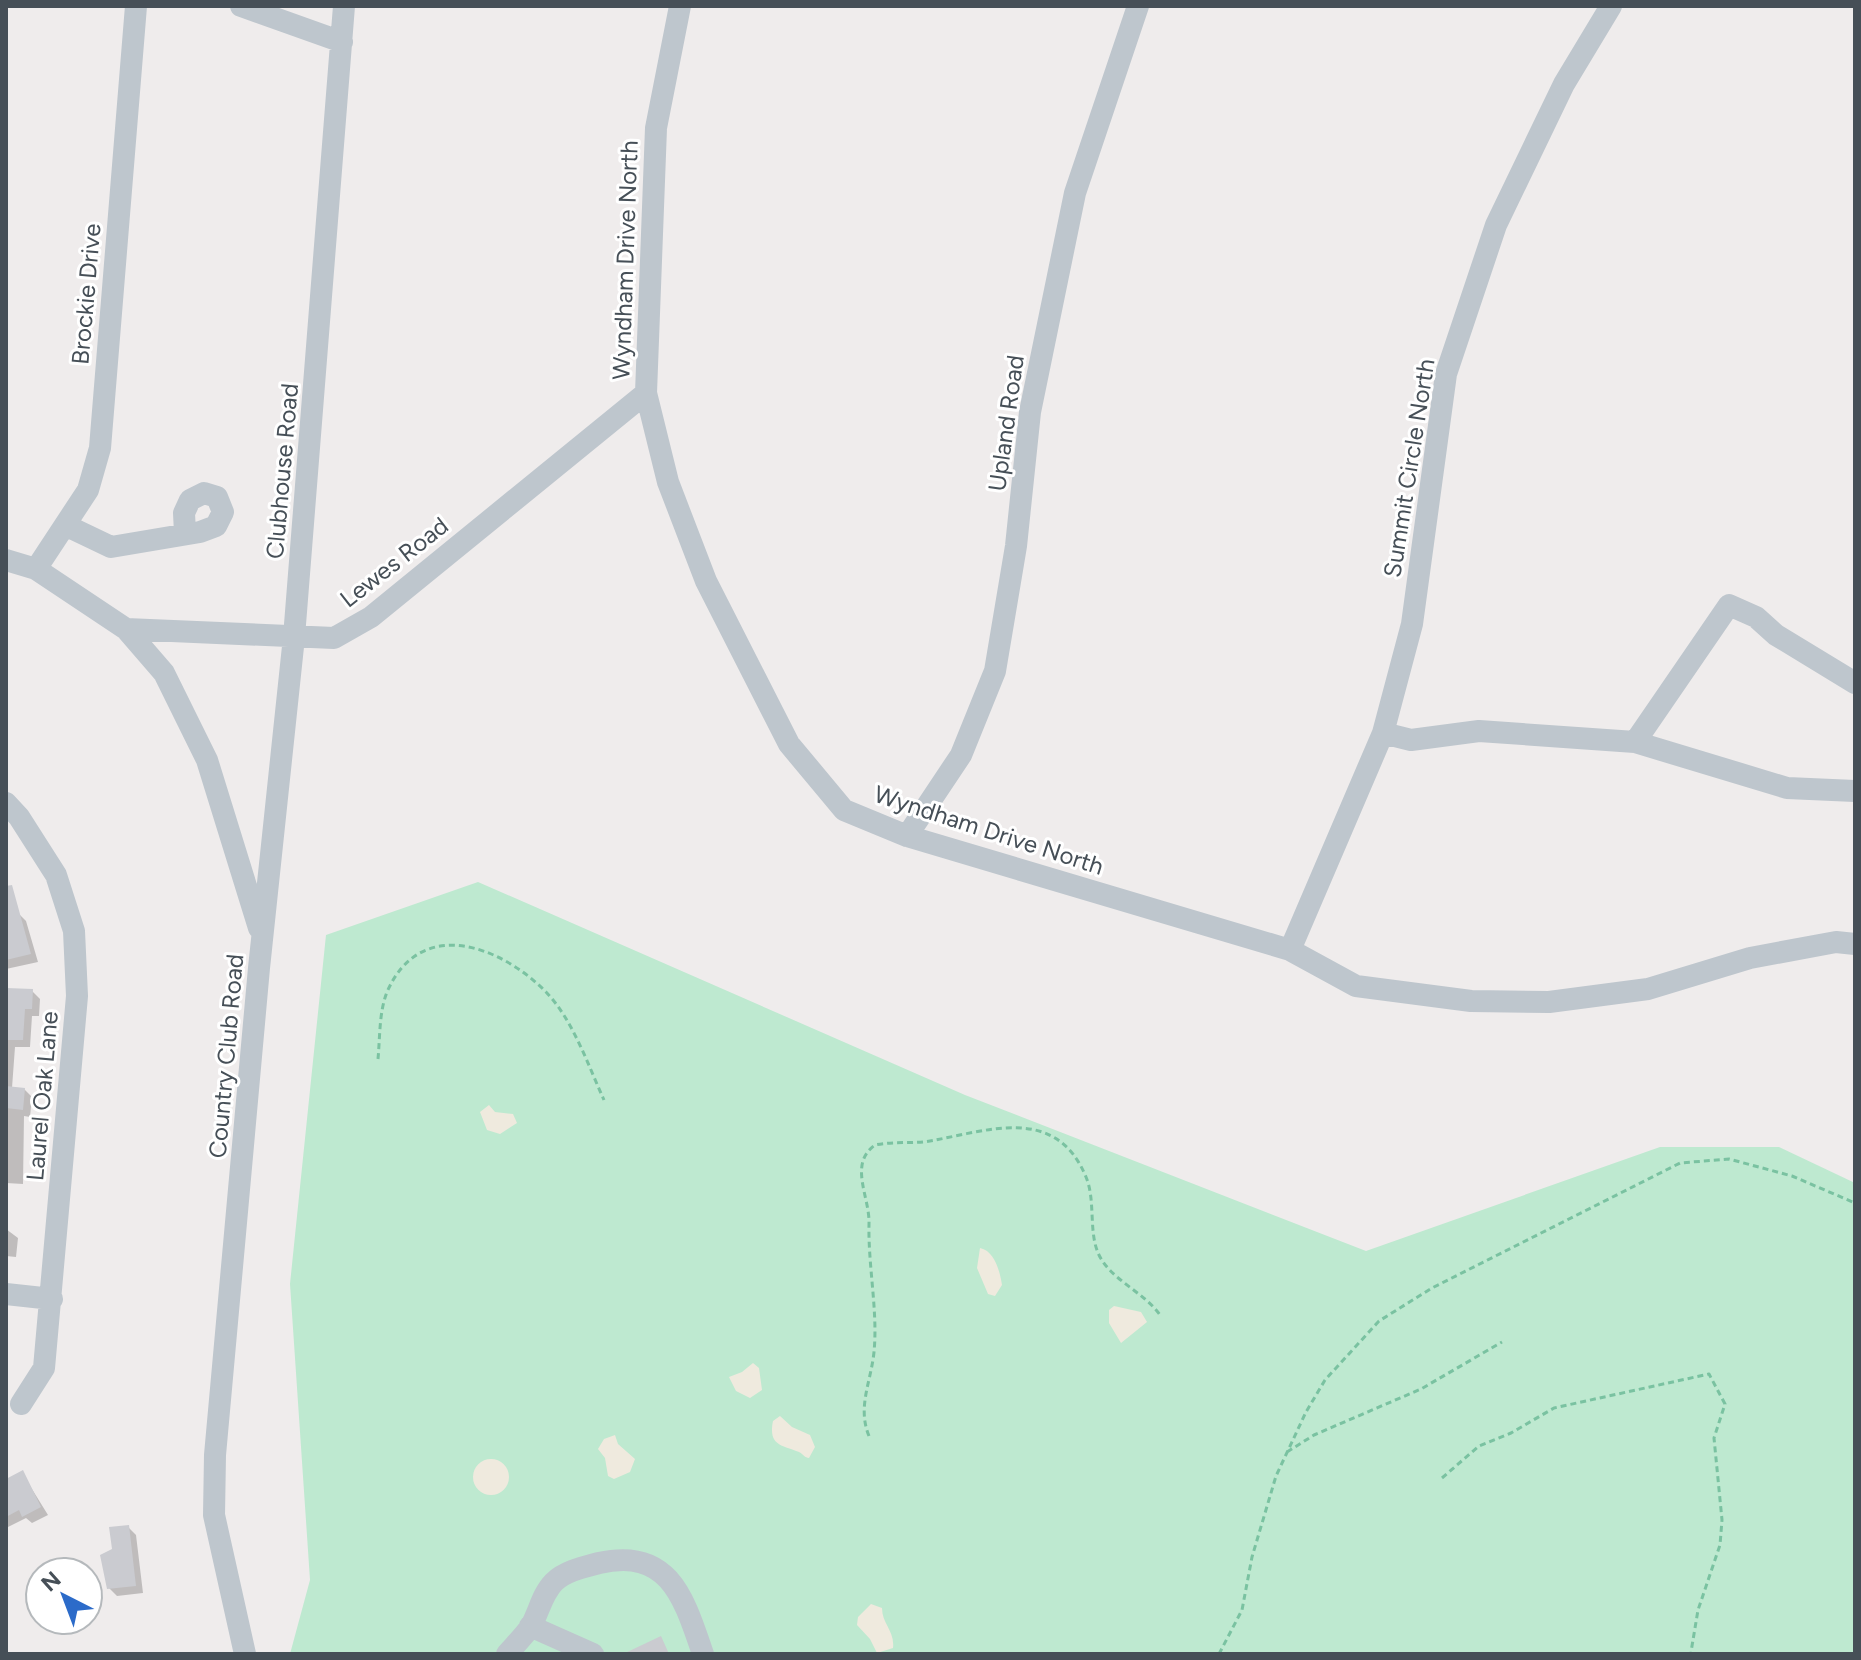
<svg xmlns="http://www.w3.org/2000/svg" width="1861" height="1660" font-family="Figtree,sans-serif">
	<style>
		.green { fill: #bee9d0 }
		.sand { fill: #efeade }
		.shadow { fill: #0003 }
		.building { fill: #cacbd0 }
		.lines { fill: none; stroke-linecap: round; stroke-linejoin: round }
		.path { stroke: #7ac2a1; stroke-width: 3; stroke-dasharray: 6 4; stroke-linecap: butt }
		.minor { stroke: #bec6cd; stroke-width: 22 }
		.labels { text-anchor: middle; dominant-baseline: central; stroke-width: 6; stroke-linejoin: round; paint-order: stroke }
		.street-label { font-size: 24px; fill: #464f57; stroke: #fff }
	</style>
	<rect width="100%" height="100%" fill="#efecec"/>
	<path class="green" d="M 478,882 L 965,1095 L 1366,1251 L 1660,1147 L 1779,1147 L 1855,1183 L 1855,1654 L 290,1654 L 310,1580 L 290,1284 L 326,935 Z"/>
	<path class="sand" d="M 489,1105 L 495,1112 L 513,1114 L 517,1123 L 500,1134 L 487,1130 L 480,1112 Z
		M 980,1248 C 995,1251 1000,1272 1002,1285 L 995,1296 L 988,1294 L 977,1268 Z
		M 1114,1306 L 1141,1312 L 1147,1322 L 1121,1343 L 1109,1323 L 1109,1310 Z
		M 753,1363 L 759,1368 L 762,1390 L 750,1398 L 736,1391 L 729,1377 L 742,1372 Z
		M 780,1416 L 792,1427 L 810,1435 L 815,1447 L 809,1458 C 805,1458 803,1454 799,1452 C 782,1445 768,1446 773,1421 Z
		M 615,1435 L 618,1444 L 635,1459 L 630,1472 L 614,1479 L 608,1476 L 605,1458 L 598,1449 L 604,1439 Z
		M473 1477a18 18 0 1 1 36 0a18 18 0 1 1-36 0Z
		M 871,1604 L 882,1608 C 882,1624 895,1631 893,1648 L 877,1653 L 870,1639 L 857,1625 L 858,1617 Z"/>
	<path class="shadow" d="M 18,913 L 26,921 L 38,962 L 6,969 L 6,916 Z
		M 6,990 L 32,991 L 40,999 L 39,1016 L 32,1016 L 30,1047 L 15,1047 L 12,1088 L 24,1089 L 32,1097 L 30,1117 L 24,1116 L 23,1184 L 6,1183 Z
		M 6,1229 L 18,1238 L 16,1257 L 6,1256 Z
		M 22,1473 L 48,1515 L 32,1523 L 26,1518 L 6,1528 L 6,1481 Z
		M 128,1527 L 136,1535 L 143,1593 L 117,1596 L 109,1588 L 114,1550 Z"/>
	<path class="building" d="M 12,885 L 31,954 L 6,960 L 6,886 Z
		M 6,988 L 33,989 L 32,1009 L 25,1009 L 23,1040 L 6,1040 Z
		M 6,1086 L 25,1088 L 23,1110 L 6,1108 Z
		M 23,1470 L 41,1507 L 22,1517 L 19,1510 L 6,1517 L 6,1479 Z
		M 129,1525 L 136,1586 L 107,1589 L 100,1555 L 112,1549 L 109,1527 Z
		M 661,1636 L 669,1654 L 623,1654 Z"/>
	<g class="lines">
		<path class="path" d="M 378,1059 C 380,1038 379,1012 387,992 C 420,916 500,945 546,992 C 573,1020 588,1065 604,1100
			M 869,1436 C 857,1407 871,1382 874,1352 C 878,1311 868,1266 869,1224 C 870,1197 848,1164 875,1145 C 894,1141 912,1144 930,1141 C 987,1131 1056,1104 1086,1177 C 1096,1201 1088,1232 1099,1255 C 1111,1280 1144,1292 1160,1315
			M 1287,1452 L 1314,1435 L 1421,1389 L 1502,1342
			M 1442,1478 L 1479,1446 L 1511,1433 L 1554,1408 L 1709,1374 L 1725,1404 L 1714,1438 L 1722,1520 L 1720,1545 L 1698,1610 L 1691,1652
			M 1219,1654 L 1242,1610 L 1252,1557 L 1276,1476 L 1306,1412 L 1325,1380 L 1379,1321 L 1432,1288 L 1680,1163 L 1729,1159 L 1792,1176 L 1855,1203"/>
		<path class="minor" d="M 241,6 L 342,42
			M 680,6 L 656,128 L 646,393 L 668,482 L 706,581 L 789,744 L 844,810 L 907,836 L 1290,950 L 1356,986 L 1471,1001 L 1549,1002 L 1648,989 L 1750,958 L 1836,942 L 1855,944
			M 65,525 L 111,547 L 200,532 L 216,526 L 223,512 L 217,497 L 204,493 L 190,500 L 184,513 L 185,533
			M 6,560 L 36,569 L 126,629 L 164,673 L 207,760 L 259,928
			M 36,569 L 88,490 L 100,448 L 136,6
			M 126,629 L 334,638 L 371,617 L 646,393
			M 1383,733 L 1411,740 L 1479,731 L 1635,742 L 1787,788 L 1855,791
			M 1635,742 L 1729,605 L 1756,617 L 1776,635 L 1855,683
			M 6,803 L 19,817 L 56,875 L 74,931 L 77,996 L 44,1368 L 21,1404
			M 907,836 L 961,755 L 995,671 L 1016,546 L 1030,412 L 1075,193 L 1138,6
			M 1290,950 L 1383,733 L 1412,624 L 1446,374 L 1496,225 L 1564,84 L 1611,6
			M 6,1294 L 52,1299
			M 530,1626 L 593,1654
			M 245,1654 L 214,1515 L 215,1455 L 259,968 L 294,637 L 344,6
			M 507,1654 C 515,1645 524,1636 531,1626 C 539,1612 542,1594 554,1582 C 565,1571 584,1567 599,1563 C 670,1547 684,1599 703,1654"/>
	</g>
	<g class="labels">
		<g class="street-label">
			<text transform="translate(625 260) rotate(-88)">Wyndham Drive North</text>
			<text transform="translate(86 294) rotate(-85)">Brockie Drive</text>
			<text transform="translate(1006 423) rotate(-82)">Upland Road</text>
			<text transform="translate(1409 468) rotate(-81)">Summit Circle North</text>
			<text transform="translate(282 471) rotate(-85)">Clubhouse Road</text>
			<text transform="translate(394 562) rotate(-38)">Lewes Road</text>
			<text transform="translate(989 830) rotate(18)">Wyndham Drive North</text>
			<text transform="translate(226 1056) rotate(-85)">Country Club Road</text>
			<text transform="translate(42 1096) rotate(-85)">Laurel Oak Lane</text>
		</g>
	</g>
	<rect width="1861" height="1660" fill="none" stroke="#464f57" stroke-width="16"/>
	<g transform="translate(64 1596) rotate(318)"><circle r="38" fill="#ffffff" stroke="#b5b9bc" stroke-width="2"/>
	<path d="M0-6L14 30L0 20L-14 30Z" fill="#2c6bc9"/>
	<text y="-12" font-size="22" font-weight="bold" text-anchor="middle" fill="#464f57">N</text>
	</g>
</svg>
